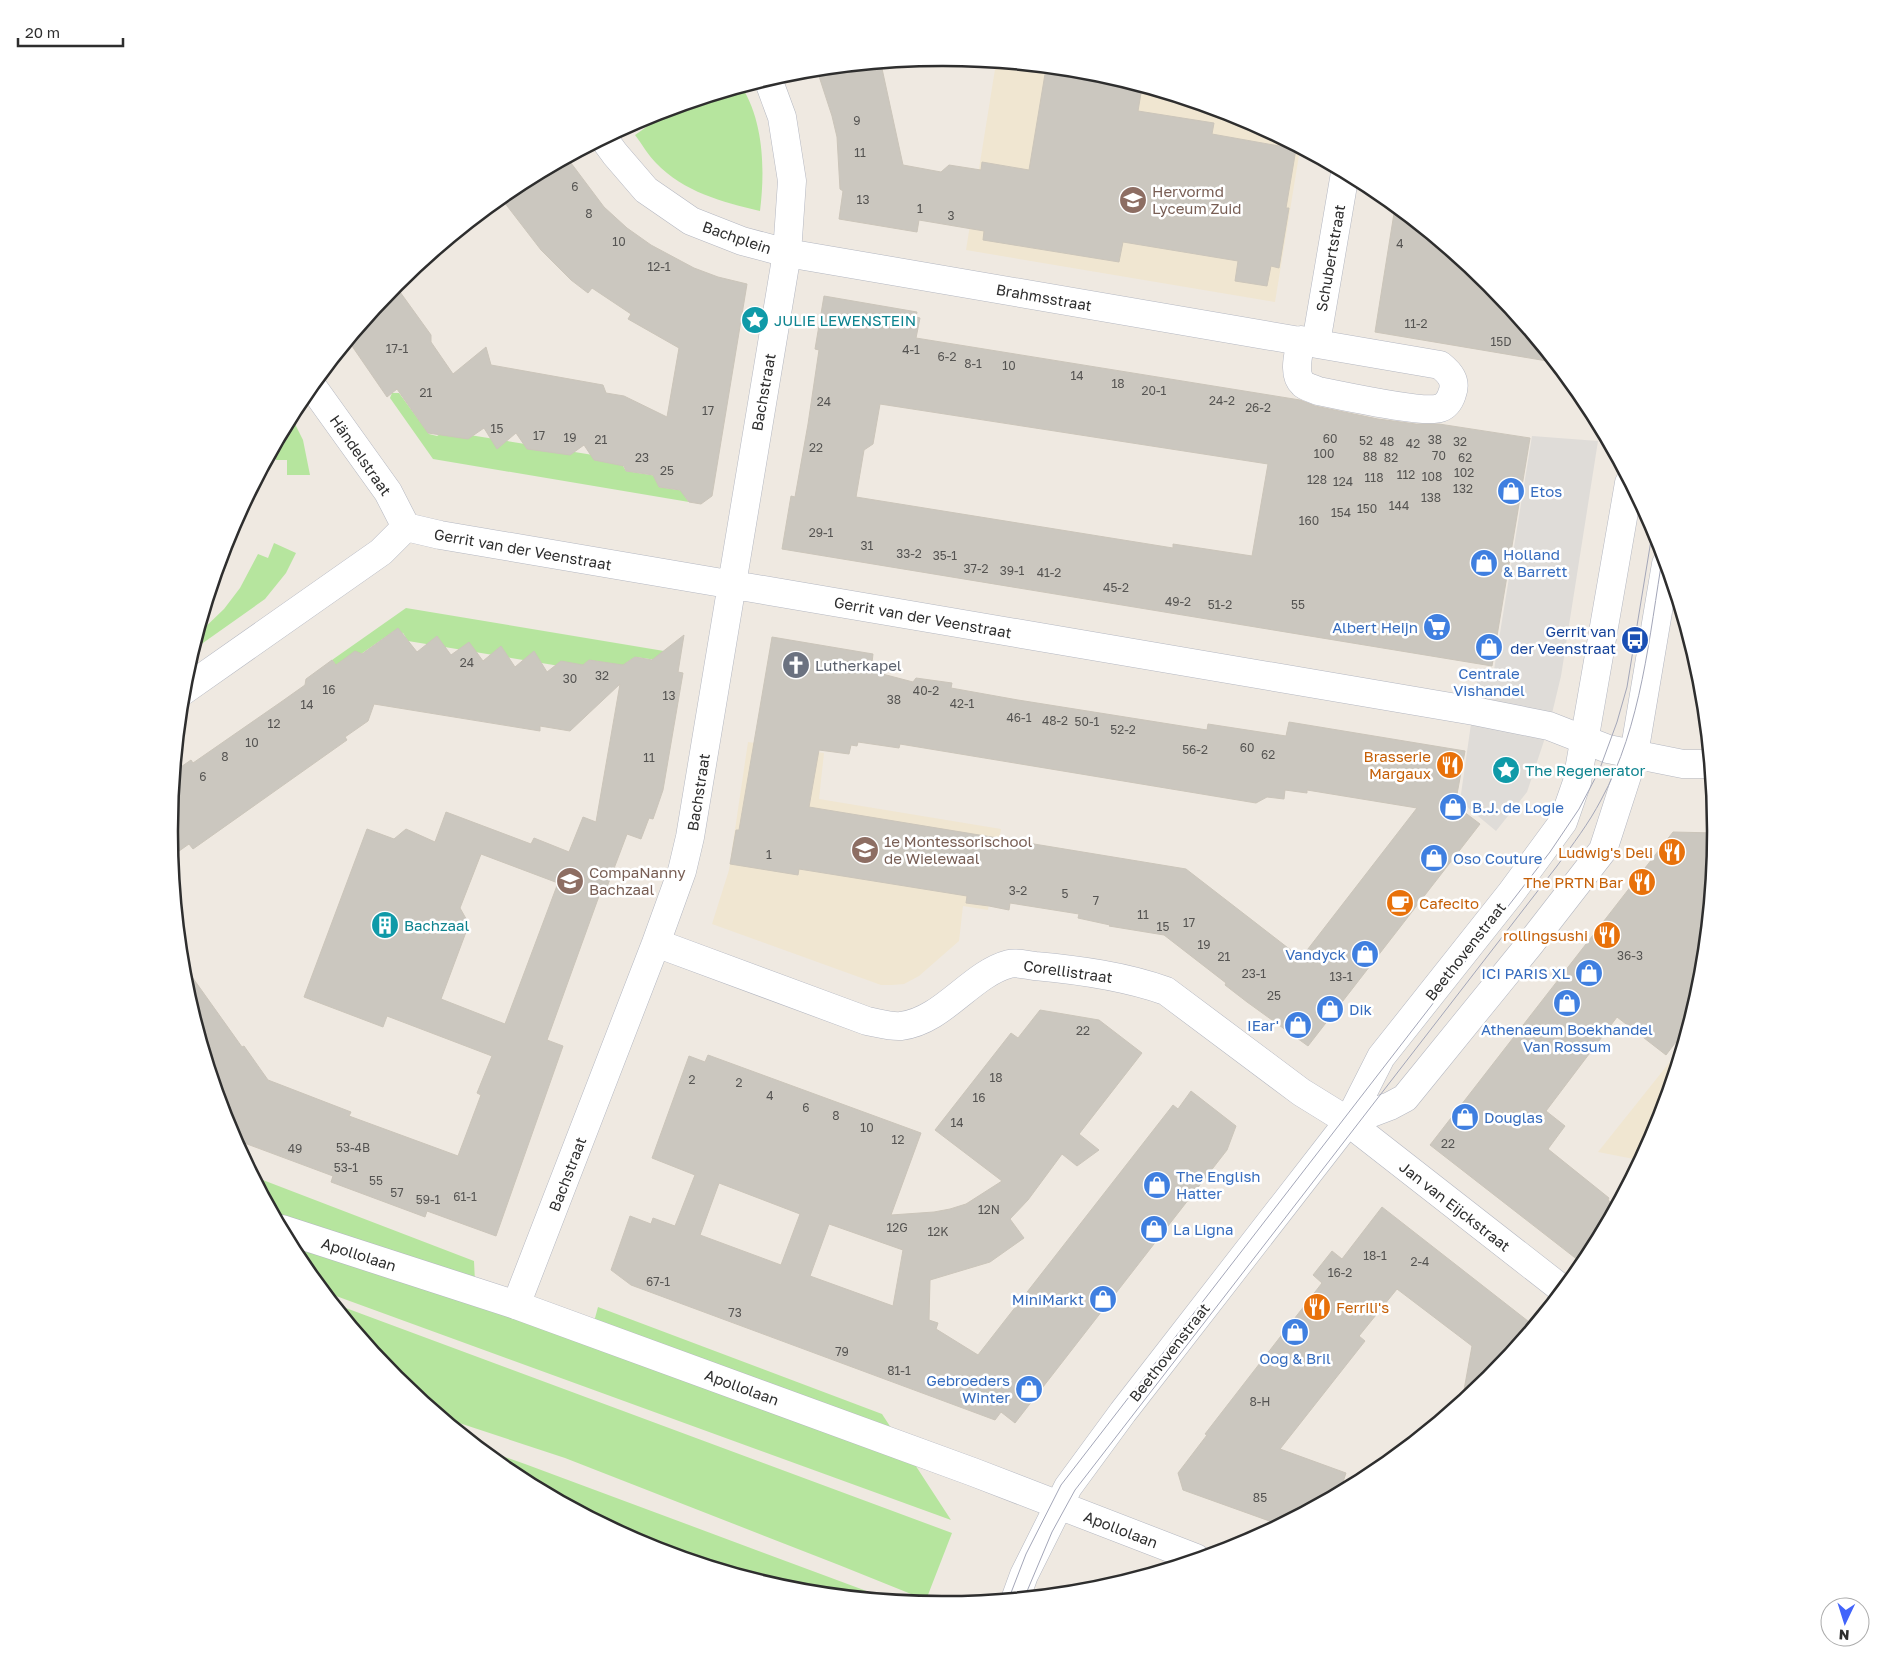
<svg xmlns="http://www.w3.org/2000/svg" width="1885" height="1662" font-family="'Golos Text',sans-serif">
	<style>
		.education { fill: #f0e6d1 }
		.green { fill: #b6e59e }
		.plaza { fill: #dfdcd8 }
		.building { fill: #cbc7bf; stroke: #cbc5ba; fill-rule: evenodd }
		.lines { fill: none; stroke-linecap: round; stroke-linejoin: round }
		.street-casing { stroke: #b4b7c1; stroke-width: 29 }
		.secondary-casing { stroke: #b4b7c1; stroke-width: 29 }
		.street { stroke: #fff; stroke-width: 28 }
		.secondary { stroke: #fff; stroke-width: 28 }
		.tram { stroke: #a3a6b8; stroke-width: 1 }
		.labels { text-anchor: middle; dominant-baseline: central; stroke-width: 5; stroke-linejoin: round; paint-order: stroke }
		.number-label { font-size: 12px; fill: #555452 }
		.education-label { font-size: 15px; fill: #785e54; stroke: #fff; text-anchor: start }
		.street-label { font-size: 15px; fill: #2e2e2e; stroke: #fff }
		.culture-label { font-size: 15px; fill: #0d838f; stroke: #fff; text-anchor: start }
		.shop-label { font-size: 15px; fill: #366cbe; stroke: #fff; text-anchor: start }
		.transit-label { font-size: 15px; fill: #164399; stroke: #fff; text-anchor: end }
		.worship-label { font-size: 15px; fill: #5b616d; stroke: #fff; text-anchor: start }
		.food-label { font-size: 15px; fill: #c56008; stroke: #fff; text-anchor: end }
		.rim { fill: none; stroke: #2e2e2e; stroke-width: 2.5 }
	</style>
	<rect width="100%" height="100%" fill="#efe9e1"/>
	<path class="education" d="M 996,63 L 1094,72 L 1239,116 L 1300,149 L 1275,302 L 966,250 Z
		M 748,742 L 824,753 L 819,799 L 1001,829 L 988,910 L 963,906 L 959,941 L 919,976 L 904,984 L 892,985 L 881,985 L 712,924 L 729,870 Z
		M 1681,1048 L 1657,1127 L 1639,1160 L 1598,1152 Z"/>
	<path class="green" d="M 742,87 C 764,123 765,171 760,211 C 722,202 684,192 656,163 C 648,155 642,144 635,135 L 672,109 Z
		M 392,393 L 399,393 L 429,434 L 437,436 L 445,431 L 624,460 L 623,466 L 626,471 L 657,476 L 659,487 L 685,491 L 685,497 L 689,502 L 433,459 L 390,398 Z
		M 291,416 L 303,440 L 310,475 L 287,475 L 287,460 L 276,460 L 273,450 Z
		M 274,543 L 296,553 L 286,573 L 265,599 L 193,650 L 198,634 L 224,609 L 240,588 L 258,554 L 268,558 Z
		M 406,608 L 664,651 L 657,660 L 635,657 L 626,663 L 626,666 L 589,660 L 585,664 L 584,670 L 408,641 L 403,633 L 394,631 L 361,654 L 355,652 L 336,665 L 332,660 Z
		M 255,1177 L 474,1261 L 476,1303 L 588,1344 L 598,1307 L 882,1414 L 951,1520 L 325,1292 L 299,1260 Z
		M 335,1304 L 952,1533 L 926,1600 L 839,1565 L 565,1458 L 444,1418 L 395,1378 Z
		M 482,1449 L 525,1464 L 888,1599 L 791,1590 L 646,1546 L 513,1474 Z"/>
	<path class="plaza" d="M 1532,436 L 1598,441 L 1561,676 L 1549,726 L 1527,792 L 1496,831 L 1460,801 L 1479,668 L 1494,670 Z"/>
	<path class="building" d="M 881,64 L 903,165 L 941,172 L 949,165 L 981,170 L 982,162 L 1029,170 L 1046,68 L 1094,72 L 1142,87 L 1138,111 L 1214,123 L 1212,134 L 1296,149 L 1286,208 L 1289,208 L 1279,268 L 1271,266 L 1267,286 L 1235,281 L 1238,261 L 1123,242 L 1119,262 L 983,240 L 984,231 L 919,220 L 917,232 L 839,219 L 843,191 L 840,189 L 837,137 L 832,116 L 817,70 Z
		M 568,159 L 604,207 L 627,228 L 651,245 L 694,268 L 718,277 L 747,284 L 712,496 L 701,504 L 689,502 L 680,490 L 659,487 L 653,475 L 626,471 L 624,466 L 594,460 L 584,445 L 570,455 L 527,449 L 516,433 L 497,449 L 484,428 L 468,439 L 428,433 L 397,389 L 387,397 L 352,346 L 352,337 L 395,285 L 431,335 L 431,342 L 453,374 L 486,347 L 491,365 L 603,385 L 606,393 L 624,396 L 667,417 L 679,348 L 628,319 L 631,314 L 592,288 L 588,293 L 571,280 L 541,250 L 501,198 L 513,188 Z
		M 1395,207 L 1490,284 L 1553,362 L 1375,332 Z
		M 824,296 L 917,312 L 916,317 L 920,318 L 916,338 L 1300,400 L 1315,406 L 1378,419 L 1416,424 L 1439,424 L 1530,438 L 1492,666 L 782,549 L 791,496 L 795,497 L 808,424 L 819,350 L 815,349 ZM 880,404 L 1268,464 L 1252,556 L 1173,544 L 1173,548 L 856,497 L 864,450 L 873,444 Z
		M 398,628 L 417,652 L 437,636 L 451,655 L 469,642 L 483,661 L 501,646 L 515,667 L 534,651 L 547,672 L 561,661 L 583,665 L 589,660 L 623,665 L 635,657 L 652,660 L 684,635 L 678,672 L 683,673 L 663,790 L 653,819 L 649,818 L 641,839 L 627,834 L 607,887 L 603,885 L 547,1040 L 563,1046 L 496,1236 L 427,1211 L 425,1217 L 331,1182 L 333,1176 L 247,1144 L 233,1136 L 228,1127 L 184,982 L 182,968 L 185,967 L 242,1047 L 244,1046 L 268,1080 L 351,1112 L 349,1116 L 458,1156 L 481,1095 L 477,1093 L 492,1056 L 387,1016 L 383,1027 L 304,997 L 367,829 L 394,839 L 406,829 L 435,842 L 446,812 L 531,844 L 534,838 L 569,852 L 583,817 L 596,822 L 620,684 L 570,731 L 540,726 L 540,731 L 374,704 L 368,721 L 345,737 L 347,740 L 193,849 L 189,844 L 172,856 L 169,831 L 175,771 L 191,760 L 193,763 L 281,702 L 305,685 L 306,679 L 332,660 L 336,665 L 355,651 L 362,654 ZM 481,854 L 558,883 L 505,1024 L 441,999 L 469,924 L 460,908 Z
		M 772,637 L 873,654 L 871,671 L 913,682 L 916,678 L 952,683 L 951,688 L 1018,700 L 1207,730 L 1208,724 L 1286,736 L 1289,722 L 1465,751 L 1455,805 L 1480,824 L 1308,1046 L 1247,1002 L 1225,985 L 1226,983 L 1164,935 L 1109,926 L 1110,925 L 1078,918 L 1079,914 L 1010,903 L 1009,910 L 989,906 L 966,903 L 967,896 L 799,869 L 798,875 L 730,864 L 736,830 L 739,830 ZM 858,742 L 899,748 L 900,744 L 1256,803 L 1267,797 L 1284,799 L 1285,790 L 1307,793 L 1307,790 L 1417,808 L 1301,958 L 1186,869 L 809,807 L 819,750 L 849,754 L 851,745 L 857,746 Z
		M 1673,832 L 1716,833 L 1701,982 L 1688,1026 L 1666,1055 L 1617,1017 L 1546,1111 L 1565,1126 L 1548,1149 L 1609,1198 L 1608,1200 L 1615,1206 L 1583,1264 L 1430,1145 Z
		M 1040,1010 L 1099,1020 L 1142,1053 L 1079,1134 L 1099,1150 L 1077,1166 L 1062,1154 L 1028,1200 L 1010,1219 L 1024,1238 L 990,1262 L 930,1280 L 929,1320 L 938,1323 L 936,1329 L 978,1355 L 1173,1105 L 1178,1109 L 1191,1091 L 1236,1126 L 1227,1150 L 1015,1423 L 1001,1412 L 995,1420 L 631,1285 L 611,1270 L 630,1216 L 651,1224 L 653,1218 L 675,1226 L 695,1175 L 652,1158 L 689,1056 L 705,1062 L 708,1055 L 921,1133 L 891,1215 L 934,1212 L 950,1209 L 966,1204 L 1002,1181 L 935,1130 L 1011,1033 L 1018,1038 ZM 719,1183 L 800,1214 L 781,1265 L 700,1235 ZM 829,1224 L 903,1250 L 893,1306 L 810,1276 Z
		M 1382,1207 L 1533,1325 L 1489,1378 L 1462,1401 L 1472,1346 L 1397,1289 L 1359,1336 L 1365,1341 L 1280,1449 L 1346,1473 L 1340,1491 L 1281,1523 L 1275,1523 L 1183,1490 L 1178,1473 L 1207,1435 L 1205,1434 L 1322,1283 L 1313,1275 L 1332,1251 L 1342,1259 Z"/>
	<g class="lines">
		<g class="street-casing">
			<path id="street" d="M 604,139 L 615,154 L 646,190 L 691,221 L 742,241 L 787,253 L 1440,365 C 1450,373 1457,381 1452,394 C 1450,400 1446,406 1440,408 C 1423,414 1340,395 1318,391 C 1314,389 1306,387 1303,384 C 1292,374 1299,353 1301,340
				M 1316,343 L 1345,173
				M 312,386 L 388,492 L 406,527
				M 406,527 L 440,535 L 1474,711 L 1549,726 L 1608,749 L 1683,764 L 1709,764
				M 183,691 L 381,552 L 406,527
				M 656,943 L 867,1021 C 878,1023 891,1027 901,1026 C 943,1021 971,974 1009,964 C 1017,962 1027,965 1035,966 C 1079,970 1124,976 1166,991 L 1301,1092 L 1343,1118 L 1562,1289
				M 516,1305 L 656,943 L 682,871 L 690,837 L 787,253 L 792,181 L 782,117 L 768,79"/>
		</g>
		<g class="secondary-casing">
			<path id="secondary" d="M 1348,1122 L 1390,1106 L 1405,1098 L 1530,944 L 1603,850 L 1634,754 L 1666,564
				M 282,1229 L 516,1305 L 973,1472 L 1196,1558
				M 1016,1597 L 1024,1575 L 1068,1487 L 1123,1412 L 1348,1122 L 1381,1057 L 1511,893 L 1563,822 L 1577,782 L 1629,483"/>
		</g>
		<use href="#street" class="street"/>
		<use href="#secondary" class="secondary"/>
		<path class="tram" d="M 1025,1596 L 1052,1532 L 1075,1490 L 1557,866 C 1573,844 1589,823 1601,800 C 1642,725 1649,636 1663,554
			M 1009,1598 L 1026,1554 L 1061,1485 L 1550,852 L 1579,809 L 1599,771 L 1617,722 L 1627,687 L 1653,528"/>
	</g>
	<defs>
		<g id="school-disc" transform="scale(1.4375)"><circle r="9.5" fill="#8d6e63" stroke="#fff"/><path d="M0-5L7-2L0 1L-7-2ZM-4 1L0 2.5L4 1V4Q0 6-4 4Z" fill="#fff"/></g>
		<g id="sight-disc" transform="scale(1.4375)"><circle r="9.5" fill="#0f9aa8" stroke="#fff"/><path d="M0-6L1.8-2.2L6-1.7L2.9 1.2L3.7 5.4L0 3.3L-3.7 5.4L-2.9 1.2L-6-1.7L-1.8-2.2Z" fill="#fff"/></g>
		<g id="shop-disc" transform="scale(1.4375)"><circle r="9.5" fill="#3f7fe0" stroke="#fff"/><path d="M-5-2.5h2.3a2.7 3.5 0 0 1 5.4 0H5L5.5 6h-11ZM-1.5-2.5h3a1.5 2.3 0 0 0-3 0Z" fill="#fff"/></g>
		<g id="supermarket-disc" transform="scale(1.4375)"><circle r="9.5" fill="#3f7fe0" stroke="#fff"/><path d="M-6-5.5h2.5l.6 2H6L4.5 2H-2.5L-4.4-4H-6ZM-1.5 3.2a1.3 1.3 0 1 0 .1 0ZM3 3.2a1.3 1.3 0 1 0 .1 0Z" fill="#fff"/></g>
		<g id="bus-disc" transform="scale(1.4375)"><circle r="9.5" fill="#1a4fb4" stroke="#fff"/><path d="M-5-6H5V4H4V6H2V4H-2V6H-4V4H-5ZM-3.5-4V0h7V-4ZM-3.5 1.2v1.5H-2V1.2ZM2 1.2v1.5H3.5V1.2Z" fill="#fff"/></g>
		<g id="church-disc" transform="scale(1.4375)"><circle r="9.5" fill="#6b7280" stroke="#fff"/><path d="M-1.2-6h2.4v3.5h3.3v2.4h-3.3V6h-2.4V-.1h-3.3v-2.4h3.3Z" fill="#fff"/></g>
		<g id="restaurant-disc" transform="scale(1.4375)"><circle r="9.5" fill="#e8710a" stroke="#fff"/><path d="M-5-6h1v4h1v-4h1v4h1v-4h1v5L-1.5 .5V6h-2V.5L-5-1ZM5-6V6H3V1.5H1.5Q1.5-4 5-6Z" fill="#fff"/></g>
		<g id="cafe-disc" transform="scale(1.4375)"><circle r="9.5" fill="#e8710a" stroke="#fff"/><path d="M-5.5-4.5H6V0H3Q3 3.5 0 3.5H-2.5Q-5.5 3.5-5.5 0ZM3-3.2v2h1.7v-2ZM-6 4.5H4V6H-6Z" fill="#fff"/></g>
		<g id="building-disc" transform="scale(1.4375)"><circle r="9.5" fill="#0f9aa8" stroke="#fff"/><path d="M-4-6H4V6H1V3H-1V6H-4ZM-2.5-4.3h1.7v1.8h-1.7ZM.8-4.3h1.7v1.8H.8ZM-2.5-1h1.7V.8h-1.7ZM.8-1h1.7V.8H.8Z" fill="#fff"/></g>
	</defs>
	<g fill-rule="evenodd">
		<use href="#school-disc" x="1133" y="200"/>
		<use href="#sight-disc" x="755" y="320"/>
		<use href="#shop-disc" x="1511" y="491"/>
		<use href="#shop-disc" x="1484" y="563"/>
		<use href="#supermarket-disc" x="1437" y="627"/>
		<use href="#bus-disc" x="1635" y="640"/>
		<use href="#shop-disc" x="1489" y="647"/>
		<use href="#church-disc" x="796" y="665"/>
		<use href="#restaurant-disc" x="1450" y="765"/>
		<use href="#sight-disc" x="1506" y="770"/>
		<use href="#shop-disc" x="1453" y="807"/>
		<use href="#school-disc" x="865" y="850"/>
		<use href="#restaurant-disc" x="1672" y="852"/>
		<use href="#shop-disc" x="1434" y="858"/>
		<use href="#school-disc" x="570" y="881"/>
		<use href="#restaurant-disc" x="1642" y="882"/>
		<use href="#cafe-disc" x="1400" y="903"/>
		<use href="#building-disc" x="385" y="925"/>
		<use href="#restaurant-disc" x="1607" y="935"/>
		<use href="#shop-disc" x="1365" y="954"/>
		<use href="#shop-disc" x="1589" y="973"/>
		<use href="#shop-disc" x="1567" y="1003"/>
		<use href="#shop-disc" x="1330" y="1009"/>
		<use href="#shop-disc" x="1298" y="1025"/>
		<use href="#shop-disc" x="1465" y="1117"/>
		<use href="#shop-disc" x="1157" y="1185"/>
		<use href="#shop-disc" x="1154" y="1229"/>
		<use href="#shop-disc" x="1103" y="1299"/>
		<use href="#restaurant-disc" x="1317" y="1307"/>
		<use href="#shop-disc" x="1295" y="1332"/>
		<use href="#shop-disc" x="1029" y="1389"/>
	</g>
	<g class="labels">
		<g class="number-label">
			<text x="857" y="120">9</text>
			<text x="860" y="152">11</text>
			<text x="575" y="186">6</text>
			<text x="863" y="199">13</text>
			<text x="920" y="208">1</text>
			<text x="589" y="213">8</text>
			<text x="951" y="215">3</text>
			<text x="619" y="241">10</text>
			<text x="1400" y="243">4</text>
			<text x="659" y="266">12-1</text>
			<text x="1416" y="323">11-2</text>
			<text x="1501" y="341">15D</text>
			<text x="397" y="348">17-1</text>
			<text x="911" y="349">4-1</text>
			<text x="947" y="356">6-2</text>
			<text x="973" y="363">8-1</text>
			<text x="1009" y="365">10</text>
			<text x="1077" y="375">14</text>
			<text x="1118" y="383">18</text>
			<text x="1154" y="390">20-1</text>
			<text x="426" y="392">21</text>
			<text x="1222" y="400">24-2</text>
			<text x="824" y="401">24</text>
			<text x="1258" y="407">26-2</text>
			<text x="708" y="410">17</text>
			<text x="497" y="428">15</text>
			<text x="539" y="435">17</text>
			<text x="570" y="437">19</text>
			<text x="1330" y="438">60</text>
			<text x="601" y="439">21</text>
			<text x="1435" y="439">38</text>
			<text x="1366" y="440">52</text>
			<text x="1387" y="441">48</text>
			<text x="1460" y="441">32</text>
			<text x="1413" y="443">42</text>
			<text x="816" y="447">22</text>
			<text x="1324" y="453">100</text>
			<text x="1439" y="455">70</text>
			<text x="1370" y="456">88</text>
			<text x="642" y="457">23</text>
			<text x="1391" y="457">82</text>
			<text x="1465" y="457">62</text>
			<text x="667" y="470">25</text>
			<text x="1464" y="472">102</text>
			<text x="1406" y="474">112</text>
			<text x="1432" y="476">108</text>
			<text x="1374" y="477">118</text>
			<text x="1317" y="479">128</text>
			<text x="1343" y="481">124</text>
			<text x="1463" y="488">132</text>
			<text x="1431" y="497">138</text>
			<text x="1399" y="505">144</text>
			<text x="1367" y="508">150</text>
			<text x="1341" y="512">154</text>
			<text x="1309" y="520">160</text>
			<text x="821" y="532">29-1</text>
			<text x="867" y="545">31</text>
			<text x="909" y="553">33-2</text>
			<text x="945" y="555">35-1</text>
			<text x="976" y="568">37-2</text>
			<text x="1012" y="570">39-1</text>
			<text x="1049" y="572">41-2</text>
			<text x="1116" y="587">45-2</text>
			<text x="1178" y="601">49-2</text>
			<text x="1220" y="604">51-2</text>
			<text x="1298" y="604">55</text>
			<text x="467" y="662">24</text>
			<text x="602" y="675">32</text>
			<text x="570" y="678">30</text>
			<text x="329" y="689">16</text>
			<text x="926" y="690">40-2</text>
			<text x="669" y="695">13</text>
			<text x="894" y="699">38</text>
			<text x="962" y="703">42-1</text>
			<text x="307" y="704">14</text>
			<text x="1019" y="717">46-1</text>
			<text x="1055" y="720">48-2</text>
			<text x="1087" y="721">50-1</text>
			<text x="274" y="723">12</text>
			<text x="1123" y="729">52-2</text>
			<text x="252" y="742">10</text>
			<text x="1247" y="747">60</text>
			<text x="1195" y="749">56-2</text>
			<text x="1268" y="754">62</text>
			<text x="225" y="756">8</text>
			<text x="649" y="757">11</text>
			<text x="203" y="776">6</text>
			<text x="769" y="854">1</text>
			<text x="1018" y="890">3-2</text>
			<text x="1065" y="893">5</text>
			<text x="1096" y="900">7</text>
			<text x="1143" y="914">11</text>
			<text x="1189" y="922">17</text>
			<text x="1163" y="926">15</text>
			<text x="1204" y="944">19</text>
			<text x="1630" y="955">36-3</text>
			<text x="1224" y="956">21</text>
			<text x="1254" y="973">23-1</text>
			<text x="1341" y="976">13-1</text>
			<text x="1274" y="995">25</text>
			<text x="1083" y="1030">22</text>
			<text x="996" y="1077">18</text>
			<text x="692" y="1079">2</text>
			<text x="739" y="1082">2</text>
			<text x="770" y="1095">4</text>
			<text x="979" y="1097">16</text>
			<text x="806" y="1107">6</text>
			<text x="836" y="1115">8</text>
			<text x="957" y="1122">14</text>
			<text x="867" y="1127">10</text>
			<text x="898" y="1139">12</text>
			<text x="1448" y="1143">22</text>
			<text x="353" y="1147">53-4B</text>
			<text x="295" y="1148">49</text>
			<text x="346" y="1167">53-1</text>
			<text x="376" y="1180">55</text>
			<text x="397" y="1192">57</text>
			<text x="465" y="1196">61-1</text>
			<text x="428" y="1199">59-1</text>
			<text x="989" y="1209">12N</text>
			<text x="897" y="1227">12G</text>
			<text x="938" y="1231">12K</text>
			<text x="1375" y="1255">18-1</text>
			<text x="1420" y="1261">2-4</text>
			<text x="1340" y="1272">16-2</text>
			<text x="658" y="1281">67-1</text>
			<text x="735" y="1312">73</text>
			<text x="842" y="1351">79</text>
			<text x="899" y="1370">81-1</text>
			<text x="1260" y="1401">8-H</text>
			<text x="1260" y="1497">85</text>
		</g>
		<g class="education-label">
			<text x="1152" y="191">Hervormd<tspan x="1152" dy="17">Lyceum Zuid</tspan></text>
			<text x="884" y="841">1e Montessorischool<tspan x="884" dy="17">de Wielewaal</tspan></text>
			<text x="589" y="872">CompaNanny<tspan x="589" dy="17">Bachzaal</tspan></text>
		</g>
		<g class="street-label">
			<text transform="translate(737 237) rotate(19)">Bachplein</text>
			<text transform="translate(1330 258) rotate(-80)">Schubertstraat</text>
			<text transform="translate(1044 297) rotate(10)">Brahmsstraat</text>
			<text transform="translate(763 392) rotate(-80)">Bachstraat</text>
			<text transform="translate(361 455) rotate(55)">Händelstraat</text>
			<text transform="translate(523 549) rotate(10)">Gerrit van der Veenstraat</text>
			<text transform="translate(923 617) rotate(10)">Gerrit van der Veenstraat</text>
			<text transform="translate(698 792) rotate(-81)">Bachstraat</text>
			<text transform="translate(1465 951) rotate(-52)">Beethovenstraat</text>
			<text transform="translate(1068 971) rotate(8)">Corellistraat</text>
			<text transform="translate(567 1174) rotate(-69)">Bachstraat</text>
			<text transform="translate(1455 1206) rotate(38)">Jan van Eijckstraat</text>
			<text transform="translate(359 1254) rotate(18)">Apollolaan</text>
			<text transform="translate(1169 1352) rotate(-52)">Beethovenstraat</text>
			<text transform="translate(742 1387) rotate(20)">Apollolaan</text>
			<text transform="translate(1121 1529) rotate(21)">Apollolaan</text>
		</g>
		<g class="culture-label">
			<text x="774" y="320">JULIE LEWENSTEIN</text>
			<text x="1525" y="770">The Regenerator</text>
			<text x="404" y="925">Bachzaal</text>
		</g>
		<g class="shop-label">
			<text x="1530" y="491">Etos</text>
			<text x="1503" y="554">Holland<tspan x="1503" dy="17">&amp; Barrett</tspan></text>
			<text x="1418" y="627" text-anchor="end">Albert Heijn</text>
			<text x="1489" y="673" text-anchor="middle">Centrale<tspan x="1489" dy="17">Vishandel</tspan></text>
			<text x="1472" y="807">B.J. de Logie</text>
			<text x="1453" y="858">Oso Couture</text>
			<text x="1346" y="954" text-anchor="end">Vandyck</text>
			<text x="1570" y="973" text-anchor="end">ICI PARIS XL</text>
			<text x="1349" y="1009">Dik</text>
			<text x="1279" y="1025" text-anchor="end">IEar'</text>
			<text x="1567" y="1029" text-anchor="middle">Athenaeum Boekhandel<tspan x="1567" dy="17">Van Rossum</tspan></text>
			<text x="1484" y="1117">Douglas</text>
			<text x="1176" y="1176">The English<tspan x="1176" dy="17">Hatter</tspan></text>
			<text x="1173" y="1229">La Ligna</text>
			<text x="1084" y="1299" text-anchor="end">MiniMarkt</text>
			<text x="1295" y="1358" text-anchor="middle">Oog &amp; Bril</text>
			<text x="1010" y="1380" text-anchor="end">Gebroeders<tspan x="1010" dy="17">Winter</tspan></text>
		</g>
		<g class="transit-label">
			<text x="1616" y="631">Gerrit van<tspan x="1616" dy="17">der Veenstraat</tspan></text>
		</g>
		<g class="worship-label">
			<text x="815" y="665">Lutherkapel</text>
		</g>
		<g class="food-label">
			<text x="1431" y="756">Brasserie<tspan x="1431" dy="17">Margaux</tspan></text>
			<text x="1653" y="852">Ludwig's Deli</text>
			<text x="1623" y="882">The PRTN Bar</text>
			<text x="1419" y="903" text-anchor="start">Cafecito</text>
			<text x="1588" y="935">rollingsushi</text>
			<text x="1336" y="1307" text-anchor="start">Ferrili's</text>
		</g>
	</g>
	<path d="M0 0H1885V1662H0ZM942 66H943A764 764 0 0 1 1707 830V832A764 764 0 0 1 943 1596H942A764 764 0 0 1 178 832V830A764 764 0 0 1 942 66Z" fill="#fff" fill-rule="evenodd"/>
	<path class="rim" d="M942 66H943A764 764 0 0 1 1707 830V832A764 764 0 0 1 943 1596H942A764 764 0 0 1 178 832V830A764 764 0 0 1 942 66Z"/>
	<g transform="translate(1845 1622) rotate(184)"><circle r="24" fill="#ffffff" stroke="#ababab"/>
	<path d="M0-4L9 19L0 12L-9 19Z" fill="#4264fb"/>
	<text y="-8" font-size="14" font-weight="bold" text-anchor="middle" fill="#2e2e2e">N</text>
	</g>
	<path d="M18 38v8h105v-8" fill="none" stroke="#2e2e2e" stroke-width="2.5"/>
	<text x="25" y="38" font-size="15" fill="#2e2e2e" stroke="#ffffff" stroke-width="4" paint-order="stroke">20 m</text>
</svg>
